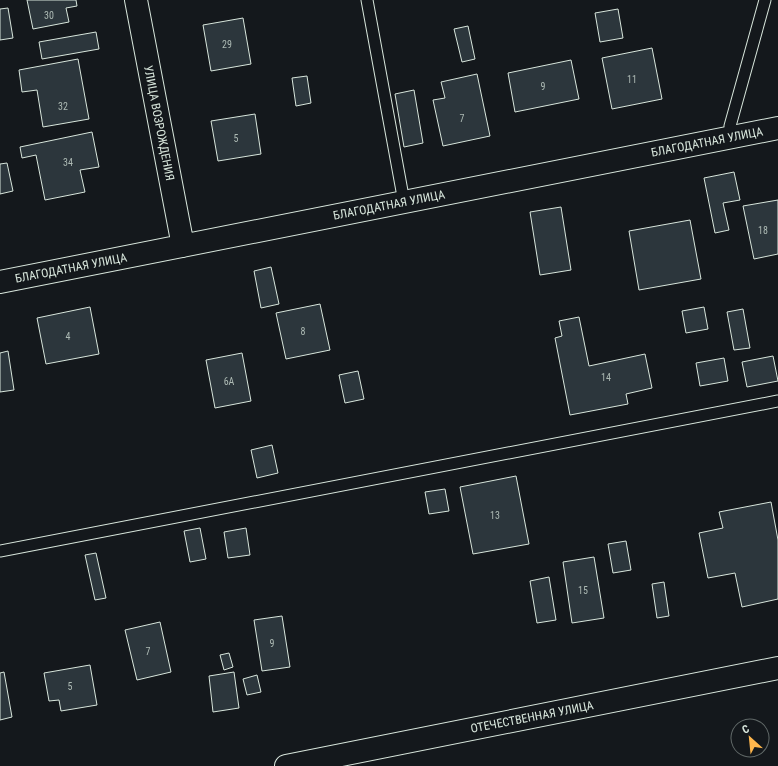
<svg xmlns="http://www.w3.org/2000/svg" width="778" height="766" font-family="'Roboto Condensed',sans-serif">
	<style>
		.building { fill: #2c363c; stroke: #d8e6dc }
		.lines { fill: none; stroke-linecap: round; stroke-linejoin: round }
		.lane-casing { stroke: #d8e6dc; stroke-width: 13 }
		.street-casing { stroke: #d8e6dc; stroke-width: 24 }
		.lane { stroke: #14181c; stroke-width: 11 }
		.street { stroke: #14181c; stroke-width: 22 }
		.labels { text-anchor: middle; dominant-baseline: central; stroke-width: 3; stroke-linejoin: round; paint-order: stroke }
		.number-label { font-size: 10px; fill: #adbab4 }
		.street-label { font-size: 12px; fill: #d8e6dc; stroke: #14181c }
	</style>
	<rect width="100%" height="100%" fill="#14181c"/>
	<path class="building" d="M 27,0 L 76,0 L 77,6 L 66,8 L 69,22 L 33,29 Z
		M 8,8 L 13,38 L 0,40 L 0,9 Z
		M 618,9 L 623,38 L 600,42 L 595,13 Z
		M 243,18 L 251,64 L 211,71 L 203,25 Z
		M 468,26 L 475,59 L 462,62 L 454,29 Z
		M 96,32 L 99,49 L 42,59 L 39,42 Z
		M 652,48 L 662,99 L 612,109 L 602,58 Z
		M 78,59 L 89,119 L 43,127 L 37,90 L 22,92 L 19,70 Z
		M 571,60 L 579,99 L 515,112 L 508,73 Z
		M 477,74 L 490,136 L 443,146 L 433,100 L 445,98 L 441,82 Z
		M 307,76 L 311,103 L 296,106 L 292,78 Z
		M 414,90 L 423,143 L 404,147 L 395,94 Z
		M 255,114 L 261,154 L 218,161 L 211,121 Z
		M 92,132 L 99,167 L 80,170 L 85,192 L 45,200 L 36,155 L 22,158 L 20,147 Z
		M 7,163 L 13,191 L 0,194 L 0,164 Z
		M 734,172 L 740,200 L 723,203 L 729,230 L 715,233 L 704,178 Z
		M 778,200 L 778,254 L 754,259 L 743,206 Z
		M 561,207 L 571,270 L 540,275 L 530,212 Z
		M 690,220 L 701,279 L 639,290 L 629,231 Z
		M 271,267 L 279,304 L 261,308 L 254,271 Z
		M 320,304 L 330,350 L 286,359 L 276,313 Z
		M 90,307 L 99,354 L 46,364 L 37,318 Z
		M 704,307 L 708,329 L 686,333 L 682,311 Z
		M 743,309 L 750,348 L 734,350 L 727,312 Z
		M 579,317 L 589,366 L 645,354 L 652,388 L 626,394 L 628,404 L 570,415 L 555,338 L 562,336 L 559,321 Z
		M 8,351 L 14,390 L 0,392 L 0,353 Z
		M 242,353 L 251,401 L 215,408 L 206,360 Z
		M 773,356 L 778,381 L 747,387 L 742,362 Z
		M 724,358 L 728,381 L 700,386 L 696,363 Z
		M 358,371 L 364,399 L 345,403 L 339,375 Z
		M 272,445 L 278,473 L 257,478 L 251,450 Z
		M 516,476 L 529,544 L 473,554 L 460,487 Z
		M 445,489 L 449,511 L 429,514 L 425,492 Z
		M 771,502 L 778,540 L 778,599 L 742,607 L 735,573 L 708,578 L 699,533 L 723,528 L 719,512 Z
		M 200,528 L 206,559 L 190,562 L 184,531 Z
		M 246,528 L 250,555 L 228,558 L 224,532 Z
		M 626,541 L 631,570 L 613,573 L 608,544 Z
		M 96,553 L 106,598 L 95,600 L 85,555 Z
		M 594,557 L 604,618 L 572,623 L 563,562 Z
		M 549,577 L 556,620 L 537,623 L 530,581 Z
		M 664,582 L 669,616 L 657,618 L 652,584 Z
		M 282,616 L 290,667 L 262,671 L 254,620 Z
		M 160,622 L 171,672 L 137,680 L 125,630 Z
		M 229,653 L 233,667 L 224,670 L 220,655 Z
		M 90,665 L 97,705 L 61,711 L 59,700 L 49,701 L 44,673 Z
		M 4,672 L 12,717 L 0,720 L 0,673 Z
		M 234,672 L 239,708 L 213,712 L 209,676 Z
		M 257,675 L 261,692 L 247,695 L 243,679 Z"/>
	<g class="lines">
		<g class="lane-casing">
			<path id="lane" d="M 367,0 L 404,202
				M 730,138 L 730,126 L 765,0
				M 0,551 L 778,401"/>
		</g>
		<g class="street-casing">
			<path id="street" d="M 136,0 L 183,246
				M 0,282 L 778,128
				M 286,766 L 778,668"/>
		</g>
		<use href="#lane" class="lane"/>
		<use href="#street" class="street"/>
	</g>
	<g class="labels">
		<g class="number-label">
			<text x="49" y="15">30</text>
			<text x="227" y="44">29</text>
			<text x="632" y="79">11</text>
			<text x="543" y="86">9</text>
			<text x="63" y="106">32</text>
			<text x="462" y="118">7</text>
			<text x="236" y="138">5</text>
			<text x="68" y="162">34</text>
			<text x="763" y="230">18</text>
			<text x="303" y="331">8</text>
			<text x="68" y="336">4</text>
			<text x="606" y="377">14</text>
			<text x="229" y="381">6А</text>
			<text x="495" y="515">13</text>
			<text x="583" y="590">15</text>
			<text x="272" y="643">9</text>
			<text x="148" y="651">7</text>
			<text x="70" y="686">5</text>
		</g>
		<g class="street-label">
			<text transform="translate(159 123) rotate(79)">УЛИЦА ВОЗРОЖДЕНИЯ</text>
			<text transform="translate(707 142) rotate(-11)">БЛАГОДАТНАЯ УЛИЦА</text>
			<text transform="translate(389 205) rotate(-11)">БЛАГОДАТНАЯ УЛИЦА</text>
			<text transform="translate(71 268) rotate(-11)">БЛАГОДАТНАЯ УЛИЦА</text>
			<text transform="translate(532 717) rotate(-11)">ОТЕЧЕСТВЕННАЯ УЛИЦА</text>
		</g>
	</g>
	<g transform="translate(750 738) rotate(333)"><circle r="19" fill="#14181c" stroke="#626a69"/>
	<path d="M0-3L7 15L0 10L-7 15Z" fill="#ffb74d"/>
	<text y="-6" font-size="11" font-weight="bold" text-anchor="middle" fill="#d8e6dc">С</text>
	</g>
</svg>
